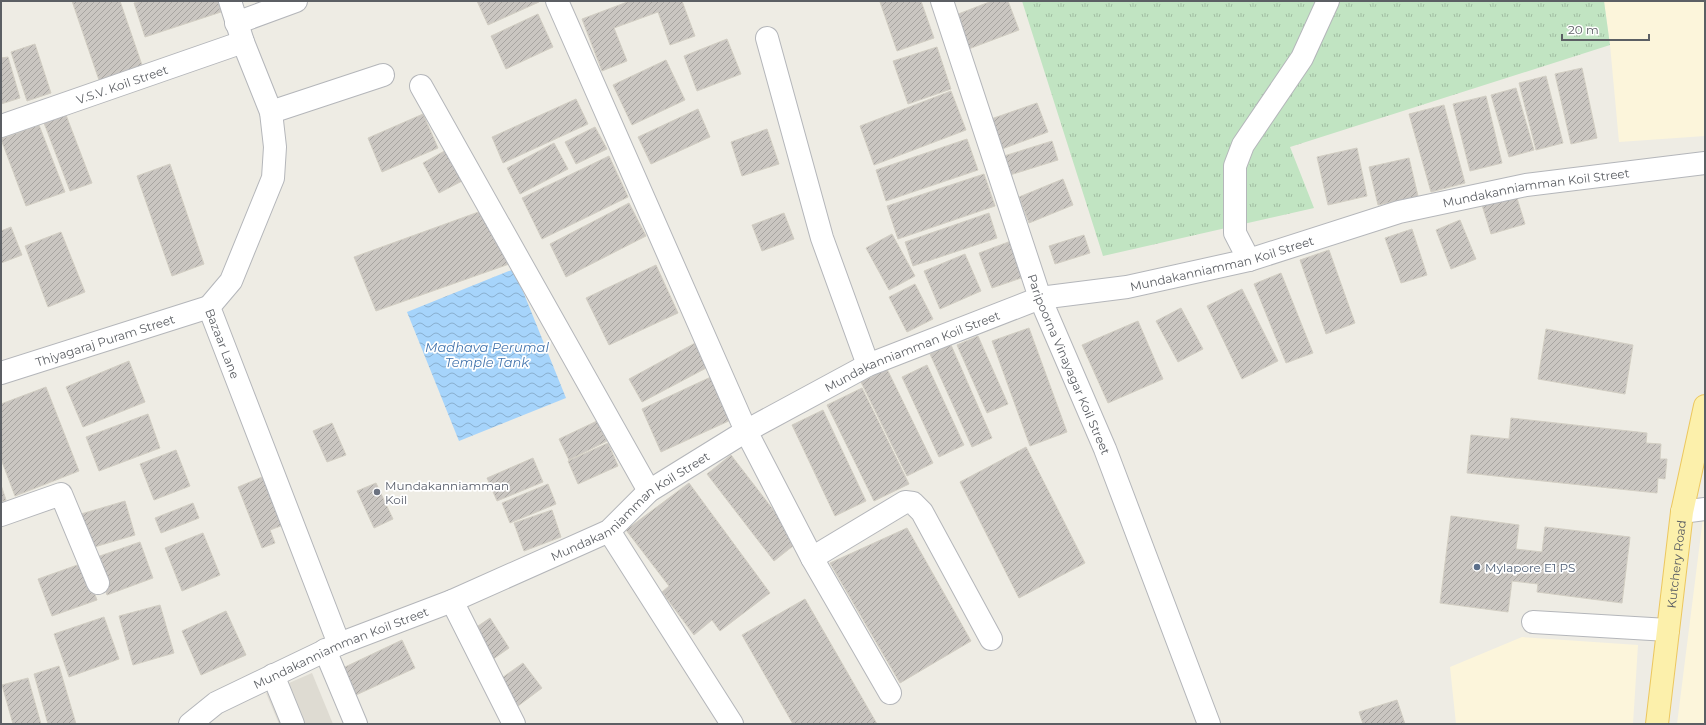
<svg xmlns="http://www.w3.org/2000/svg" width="1706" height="725" font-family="Montserrat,sans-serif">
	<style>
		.commercial { fill: #fcf5db }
		.education { fill: #dedbd2 }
		.grass { fill: url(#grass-tufts) }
		.water { fill: url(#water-waves) }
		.building { fill: url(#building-hatch); stroke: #d2cec3 }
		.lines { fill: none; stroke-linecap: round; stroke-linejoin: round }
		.minor-casing { stroke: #b4b6ba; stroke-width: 24 }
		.major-casing { stroke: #ecc75f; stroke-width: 24 }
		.minor { stroke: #fff; stroke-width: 22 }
		.major { stroke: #fcf0ab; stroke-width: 22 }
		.worship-dot { fill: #6b7280; stroke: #fff; stroke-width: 1.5 }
		.service-dot { fill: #5c6f8a; stroke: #fff; stroke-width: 1.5 }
		.labels { text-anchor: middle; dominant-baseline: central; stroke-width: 3.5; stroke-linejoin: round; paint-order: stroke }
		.street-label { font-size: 12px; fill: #5c5f64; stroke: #fff }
		.worship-label { font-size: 12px; fill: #5b616d; stroke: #fff; text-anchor: start }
		.service-label { font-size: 12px; fill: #4e5e75; stroke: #fff; text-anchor: start }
		.water-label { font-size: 13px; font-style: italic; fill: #4475ad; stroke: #fff }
	</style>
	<defs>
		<pattern id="grass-tufts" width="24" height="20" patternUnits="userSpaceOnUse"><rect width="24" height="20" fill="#c1e4c2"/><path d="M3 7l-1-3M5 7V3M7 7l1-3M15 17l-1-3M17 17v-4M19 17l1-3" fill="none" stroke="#a0bca1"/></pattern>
		<pattern id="water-waves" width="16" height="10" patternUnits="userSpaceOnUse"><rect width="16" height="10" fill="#a6d4fb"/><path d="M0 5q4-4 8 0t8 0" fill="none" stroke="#8aafcf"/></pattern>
		<pattern id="building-hatch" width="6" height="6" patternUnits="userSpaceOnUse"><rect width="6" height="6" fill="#cac6c1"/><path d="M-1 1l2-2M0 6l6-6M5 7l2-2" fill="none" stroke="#a7a4a0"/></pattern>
	</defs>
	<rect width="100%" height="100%" fill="#eeece4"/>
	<path class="commercial" d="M 1604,1 L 1705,1 L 1705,136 L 1619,142 L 1610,45 Z
		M 1704,510 L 1705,724 L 1677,724 Z
		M 1522,637 L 1638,645 L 1633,724 L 1456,724 L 1450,667 Z"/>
	<path class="education" d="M 312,673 L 333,724 L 279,724 L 266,693 Z"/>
	<path class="grass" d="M 1022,1 L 1604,1 L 1610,45 L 1290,147 L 1314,208 L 1103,256 Z"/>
	<path class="water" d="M 514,269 L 566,398 L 459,441 L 407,312 Z"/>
	<path class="building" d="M 72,1 L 120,1 L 143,68 L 100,83 Z
		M 141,1 L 218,1 L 221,12 L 145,37 L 134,3 Z
		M 477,1 L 538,1 L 539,2 L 488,25 Z
		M 630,1 L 682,1 L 695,36 L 670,45 L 658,12 L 614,28 L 627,61 L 602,71 L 582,19 Z
		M 882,1 L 921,1 L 934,38 L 897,51 L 880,2 Z
		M 992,1 L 1008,1 L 1019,30 L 966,50 L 953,16 Z
		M 538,14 L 553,47 L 506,69 L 491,36 Z
		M 727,39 L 741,74 L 697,91 L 684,56 Z
		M 35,44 L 51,93 L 27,101 L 11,52 Z
		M 937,47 L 951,89 L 908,104 L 893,61 Z
		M 8,57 L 20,98 L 1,104 L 1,58 Z
		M 666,60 L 685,100 L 632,125 L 613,85 Z
		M 1582,68 L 1597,138 L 1571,144 L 1555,74 Z
		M 1546,76 L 1563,143 L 1536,150 L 1519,83 Z
		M 1516,88 L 1534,150 L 1509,157 L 1491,95 Z
		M 951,91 L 966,130 L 874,165 L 860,126 Z
		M 1486,96 L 1502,163 L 1470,171 L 1453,104 Z
		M 576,99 L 588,124 L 503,163 L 492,137 Z
		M 1037,103 L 1048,132 L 1002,149 L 991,119 Z
		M 1444,105 L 1465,183 L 1431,192 L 1409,114 Z
		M 698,109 L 710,137 L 651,164 L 638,137 Z
		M 423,114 L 438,148 L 382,172 L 368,138 Z
		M 66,115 L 92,183 L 70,191 L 44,123 Z
		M 39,125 L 65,192 L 26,206 L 1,139 Z
		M 595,127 L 607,149 L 576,164 L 565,142 Z
		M 767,129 L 779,164 L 742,176 L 731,142 Z
		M 967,139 L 978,170 L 886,201 L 876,170 Z
		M 1052,141 L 1058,160 L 1010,175 L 1004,156 Z
		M 554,143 L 568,169 L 520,194 L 507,168 Z
		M 1357,148 L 1367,196 L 1328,205 L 1317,157 Z
		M 448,149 L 464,180 L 439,193 L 423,163 Z
		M 609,156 L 628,197 L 542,239 L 522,198 Z
		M 1409,158 L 1418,196 L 1378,205 L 1369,167 Z
		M 170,164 L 204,264 L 172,276 L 137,176 Z
		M 984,174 L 995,206 L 898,239 L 887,206 Z
		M 1063,179 L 1073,205 L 1029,223 L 1019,197 Z
		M 1516,195 L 1525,224 L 1491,234 L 1482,205 Z
		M 629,203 L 646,236 L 566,277 L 550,244 Z
		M 484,210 L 512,263 L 376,311 L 354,257 Z
		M 784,213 L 794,239 L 762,251 L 752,225 Z
		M 989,213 L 997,238 L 913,266 L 905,242 Z
		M 1460,220 L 1476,259 L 1451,269 L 1436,230 Z
		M 11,227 L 22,255 L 1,263 L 1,231 Z
		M 1412,229 L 1427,275 L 1401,283 L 1385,238 Z
		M 61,232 L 85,292 L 48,307 L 25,246 Z
		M 892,234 L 915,276 L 889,290 L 866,248 Z
		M 1084,235 L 1090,253 L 1055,264 L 1049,246 Z
		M 1011,241 L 1024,277 L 992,288 L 979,253 Z
		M 1329,250 L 1355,323 L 1326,334 L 1300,260 Z
		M 965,254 L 981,291 L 940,309 L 924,271 Z
		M 656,265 L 678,313 L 609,345 L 586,298 Z
		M 1281,273 L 1313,353 L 1286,363 L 1254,284 Z
		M 915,284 L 933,319 L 907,332 L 889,297 Z
		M 1242,289 L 1278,361 L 1242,379 L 1207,306 Z
		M 1181,308 L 1203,349 L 1178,362 L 1156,321 Z
		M 1138,321 L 1163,379 L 1108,403 L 1082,345 Z
		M 1029,328 L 1067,432 L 1030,446 L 992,341 Z
		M 1546,329 L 1633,345 L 1625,394 L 1538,379 Z
		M 978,336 L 1008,404 L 987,413 L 957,345 Z
		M 697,342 L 710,366 L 642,402 L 629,379 Z
		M 951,345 L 992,438 L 972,447 L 930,354 Z
		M 129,361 L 145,402 L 83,427 L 66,387 Z
		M 927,365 L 964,445 L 939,457 L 902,377 Z
		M 887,369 L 933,463 L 907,476 L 861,382 Z
		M 713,376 L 733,419 L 661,452 L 642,409 Z
		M 46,387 L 79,471 L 15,496 L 1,459 L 1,404 Z
		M 862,388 L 909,484 L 874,501 L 827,405 Z
		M 823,410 L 866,501 L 835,516 L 792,425 Z
		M 148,414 L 160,448 L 99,471 L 86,437 Z
		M 1511,418 L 1647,433 L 1646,443 L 1661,444 L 1660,459 L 1667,459 L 1665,479 L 1658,478 L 1657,493 L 1467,473 L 1471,435 L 1509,439 Z
		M 597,421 L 607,441 L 569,460 L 559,439 Z
		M 332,423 L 346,455 L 327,462 L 313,431 Z
		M 608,443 L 618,466 L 578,484 L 568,461 Z
		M 1026,447 L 1085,563 L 1019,598 L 960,482 Z
		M 176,450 L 190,486 L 154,500 L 140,464 Z
		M 731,455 L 798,542 L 774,561 L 707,474 Z
		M 533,458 L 543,482 L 497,501 L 487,478 Z
		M 267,475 L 286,524 L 270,530 L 275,543 L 262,548 L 238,487 Z
		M 376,483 L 393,519 L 374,528 L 357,491 Z
		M 689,483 L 770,593 L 720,631 L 712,620 L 694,635 L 662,592 L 669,586 L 626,530 Z
		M 548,484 L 556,504 L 510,523 L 502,503 Z
		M 1,485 L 6,500 L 1,502 Z
		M 125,501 L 135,535 L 91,548 L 81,514 Z
		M 193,503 L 199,518 L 161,533 L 155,518 Z
		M 552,510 L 561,537 L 524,551 L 514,523 Z
		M 1451,516 L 1519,525 L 1516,549 L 1542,552 L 1545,527 L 1630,537 L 1622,603 L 1537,592 L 1538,584 L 1512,581 L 1508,612 L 1440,603 Z
		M 907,528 L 971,641 L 900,683 L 830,563 Z
		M 203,533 L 220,575 L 182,591 L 165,548 Z
		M 140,542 L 153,578 L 107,595 L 94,558 Z
		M 83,563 L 97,600 L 52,616 L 38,579 Z
		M 805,599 L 877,724 L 793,724 L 742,635 Z
		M 160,605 L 174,653 L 133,665 L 119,616 Z
		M 226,611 L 246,655 L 201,675 L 182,631 Z
		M 104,617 L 119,659 L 69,677 L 54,634 Z
		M 490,618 L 509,648 L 489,662 L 469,632 Z
		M 402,640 L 415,668 L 356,695 L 343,668 Z
		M 523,663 L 542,688 L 518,706 L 499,680 Z
		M 59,666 L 76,724 L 48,724 L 34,674 Z
		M 28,678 L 41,724 L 13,724 L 2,685 Z
		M 1397,700 L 1405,724 L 1363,724 L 1359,712 Z"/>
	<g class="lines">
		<g class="minor-casing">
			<g id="minor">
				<path id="s1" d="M 230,1 L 243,42 L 271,112 L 275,147 L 273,178 L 231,281 L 209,307 L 339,644"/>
				<path d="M 557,1 L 746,431 L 812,558 L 890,693"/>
				<path id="s2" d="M 942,1 L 1040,298 L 1105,449 L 1209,724"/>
				<path d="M 236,23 L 296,1"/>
				<path d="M 767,38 L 822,238 L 868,365"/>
				<path d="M 421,86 L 649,491"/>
				<path d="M 271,112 L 383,75"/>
				<path id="s3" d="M 1,126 L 243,42"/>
				<path d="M 1249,260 L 1235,233 L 1235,166 L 1243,145 L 1302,58 L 1328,1"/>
				<path id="s4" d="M 1,373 L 209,307"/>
				<path d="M 1682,512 L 1705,509"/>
				<path d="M 1,515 L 61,494 L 98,583"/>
				<path d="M 609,531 L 732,724"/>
				<path d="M 812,558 L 905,502 L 913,503 L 922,512 L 991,639"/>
				<path d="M 452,601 L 514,724"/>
				<path d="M 1533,622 L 1668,630"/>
				<path d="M 325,650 L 356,724"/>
				<path d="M 273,675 L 293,724"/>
				<path id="s5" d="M 190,724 L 216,703 L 339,644 L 452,601 L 609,531 L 649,491 L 746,431 L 868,365 L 1040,298 L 1127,287 L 1249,260 L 1399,212 L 1526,185 L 1705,163"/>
			</g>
		</g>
		<g class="major-casing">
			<g id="major">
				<path id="s6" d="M 1657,724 L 1682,512 L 1705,406"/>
			</g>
		</g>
		<use href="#minor" class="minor"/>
		<use href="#major" class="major"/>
	</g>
	<circle class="worship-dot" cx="377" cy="492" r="4"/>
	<circle class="service-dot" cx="1477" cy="567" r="4"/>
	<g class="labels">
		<g class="street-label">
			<text stroke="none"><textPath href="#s3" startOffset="128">V.S.V. Koil Street</textPath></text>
			<text stroke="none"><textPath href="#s5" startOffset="1466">Mundakanniamman Koil Street</textPath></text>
			<text stroke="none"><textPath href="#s5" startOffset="1142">Mundakanniamman Koil Street</textPath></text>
			<text stroke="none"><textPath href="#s4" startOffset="109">Thiyagaraj Puram Street</textPath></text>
			<text stroke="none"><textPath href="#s1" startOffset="369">Bazaar Lane</textPath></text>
			<text stroke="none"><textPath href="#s5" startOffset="818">Mundakanniamman Koil Street</textPath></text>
			<text stroke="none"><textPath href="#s2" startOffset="385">Paripoorna Vinayagar Koil Street</textPath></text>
			<text stroke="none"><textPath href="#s5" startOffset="494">Mundakanniamman Koil Street</textPath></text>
			<text stroke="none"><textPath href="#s6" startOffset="161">Kutchery Road</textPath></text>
			<text stroke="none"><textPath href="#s5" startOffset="170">Mundakanniamman Koil Street</textPath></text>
		</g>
		<g class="worship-label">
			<text x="385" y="485">Mundakanniamman<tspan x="385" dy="14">Koil</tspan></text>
		</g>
		<g class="service-label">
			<text x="1485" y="567">Mylapore E1 PS</text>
		</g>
		<g class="water-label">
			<text x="487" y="347">Madhava Perumal<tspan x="487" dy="15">Temple Tank</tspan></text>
		</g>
	</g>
	<rect width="1706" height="725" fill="none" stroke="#5c5f64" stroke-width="4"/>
	<path d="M1562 34v6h87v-6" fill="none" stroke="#5c5f64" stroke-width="2"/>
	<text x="1568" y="34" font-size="12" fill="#5c5f64" stroke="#ffffff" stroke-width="3" paint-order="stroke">20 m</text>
</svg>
